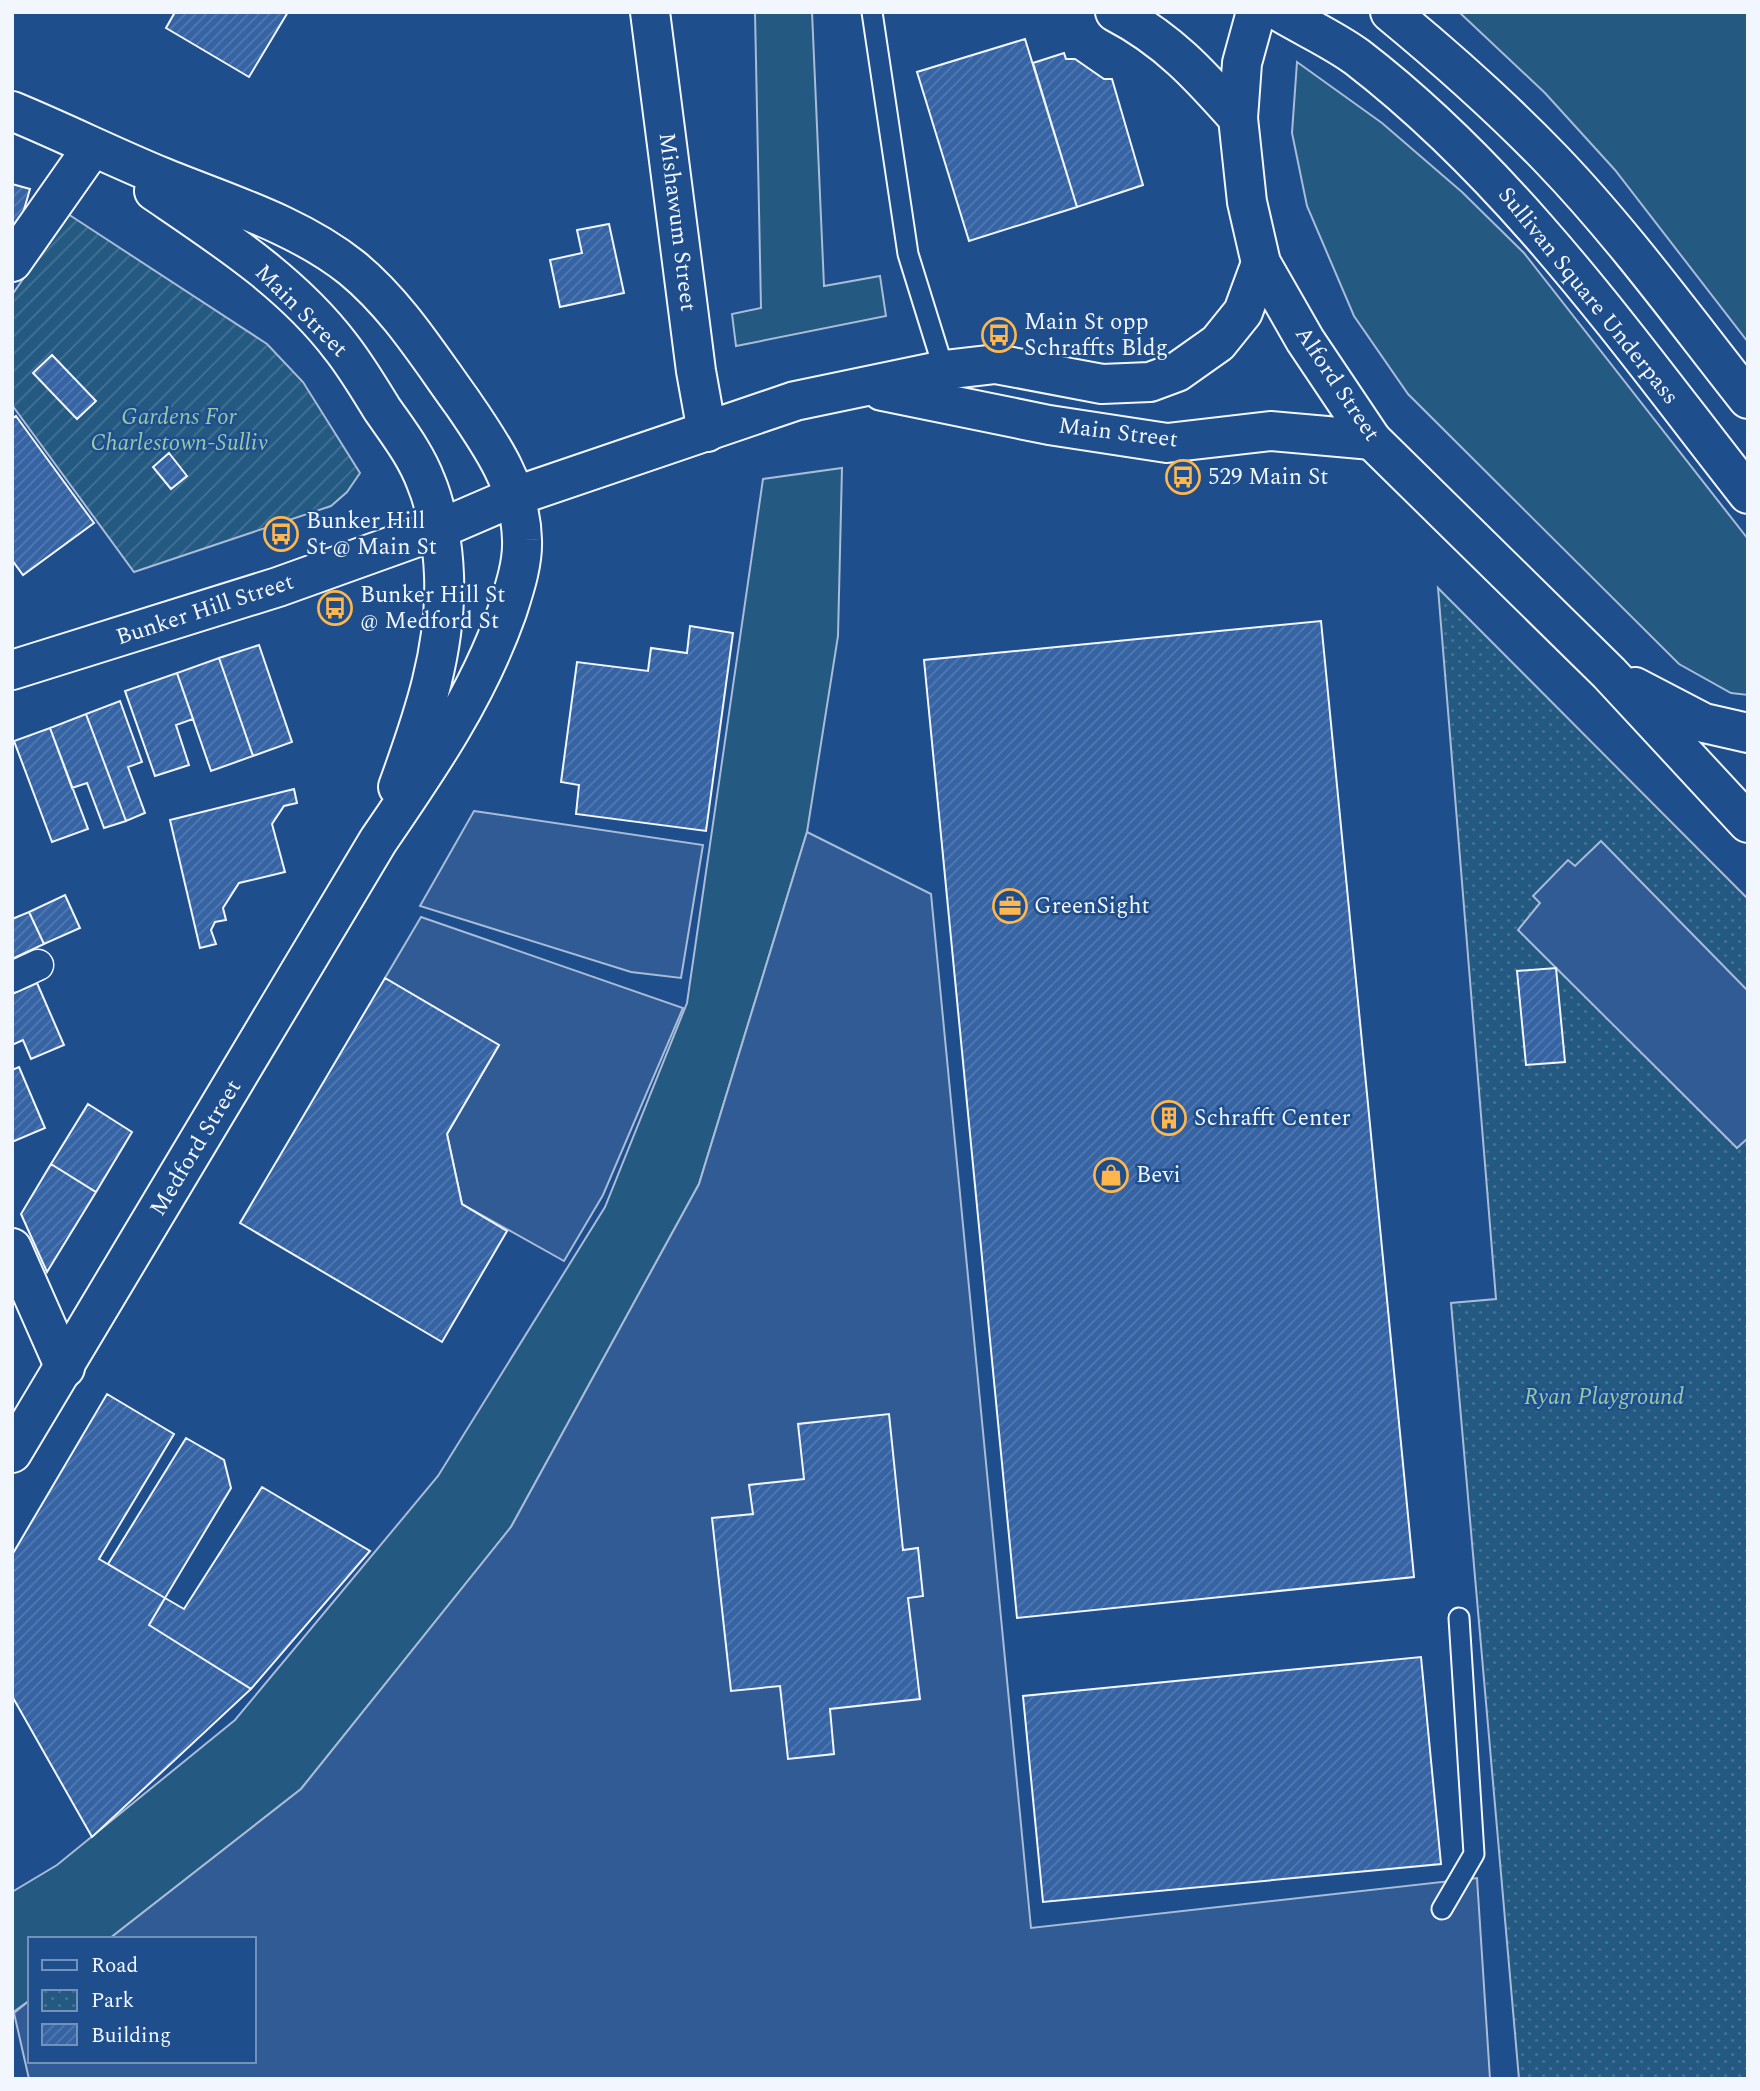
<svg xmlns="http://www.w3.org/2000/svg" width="1760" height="2091" font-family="Spectral,serif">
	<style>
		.grass { fill: #245a82; stroke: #a8bbd7; stroke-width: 2 }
		.park { fill: url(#park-dots); stroke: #a8bbd7; stroke-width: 2 }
		.garden { fill: url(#garden-furrows); stroke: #a8bbd7; stroke-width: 2 }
		.parking { fill: #305b95; stroke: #a8bbd7; stroke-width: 2 }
		.building { fill: url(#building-hatch); stroke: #f2f6ff; stroke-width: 2 }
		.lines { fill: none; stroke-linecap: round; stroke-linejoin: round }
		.service-casing { stroke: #f2f6ff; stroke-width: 23 }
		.pedestrian-casing { stroke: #f2f6ff; stroke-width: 33 }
		.minor-casing { stroke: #f2f6ff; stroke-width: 42 }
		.secondary-casing { stroke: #f2f6ff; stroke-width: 42 }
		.primary-casing { stroke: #f2f6ff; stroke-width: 42 }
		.service { stroke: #1f4e8c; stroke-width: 19 }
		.pedestrian { stroke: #1f4e8c; stroke-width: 30 }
		.minor { stroke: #1f4e8c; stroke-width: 38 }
		.secondary { stroke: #1f4e8c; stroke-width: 38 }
		.primary { stroke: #1f4e8c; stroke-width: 38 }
		.labels { text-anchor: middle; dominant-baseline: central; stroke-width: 5; stroke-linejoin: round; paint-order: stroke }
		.street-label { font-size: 23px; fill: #f2f6ff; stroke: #1f4e8c }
		.poi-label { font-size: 23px; fill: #f2f6ff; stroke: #1f4e8c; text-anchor: start }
		.park-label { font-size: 23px; font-style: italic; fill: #97c8a6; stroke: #1f4e8c }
	</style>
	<defs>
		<pattern id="park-dots" width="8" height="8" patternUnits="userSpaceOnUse" patternTransform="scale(1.75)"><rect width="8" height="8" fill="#245a82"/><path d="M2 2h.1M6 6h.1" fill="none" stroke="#447295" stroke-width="1.8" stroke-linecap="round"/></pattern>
		<pattern id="garden-furrows" width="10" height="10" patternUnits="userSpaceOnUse" patternTransform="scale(1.75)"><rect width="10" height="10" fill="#245a82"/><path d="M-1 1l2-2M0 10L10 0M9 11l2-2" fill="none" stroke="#447295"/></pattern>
		<pattern id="building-hatch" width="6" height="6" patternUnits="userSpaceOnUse" patternTransform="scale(1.75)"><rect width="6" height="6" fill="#3563a3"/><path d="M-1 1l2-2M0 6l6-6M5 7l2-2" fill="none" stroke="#537ab1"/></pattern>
	</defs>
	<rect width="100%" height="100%" fill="#1f4e8c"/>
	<path class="grass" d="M 755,12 L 812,12 L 824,286 L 880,276 L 886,316 L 736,346 L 732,314 L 761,308 Z
		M 1459,12 L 1748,12 L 1748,342 L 1615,170 L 1545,93 Z
		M 1297,62 L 1382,123 L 1462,192 L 1524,253 L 1748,539 L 1748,695 L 1731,693 L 1679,664 L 1408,394 L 1354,316 L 1307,206 L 1292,133 Z
		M 842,468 L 838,636 L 807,832 L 699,1184 L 511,1527 L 301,1789 L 109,1939 L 30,1939 L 30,2000 L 12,2013 L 12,1892 L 57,1865 L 235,1720 L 438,1476 L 605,1207 L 687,1003 L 763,479 Z"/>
	<path class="park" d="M 1438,588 L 1748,899 L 1748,2079 L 1519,2079 L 1451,1303 L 1496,1299 Z"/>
	<path class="garden" d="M 68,214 L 267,344 L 303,382 L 360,473 L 347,492 L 331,506 L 134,572 L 12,405 L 12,295 Z"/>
	<path class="parking" d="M 474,811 L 703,845 L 681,978 L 631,972 L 420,906 Z
		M 807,832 L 931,894 L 1031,1928 L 1477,1878 L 1490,2079 L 29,2079 L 14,2013 L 30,2000 L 30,2061 L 254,2061 L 254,1939 L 109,1939 L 301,1789 L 511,1527 L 699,1184 Z
		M 1601,841 L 1748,991 L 1748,1138 L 1737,1148 L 1518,930 L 1540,903 L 1533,896 L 1568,860 L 1575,866 Z
		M 421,917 L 683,1008 L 603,1195 L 564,1261 L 462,1204 L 447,1134 L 499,1045 L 385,978 Z"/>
	<path class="building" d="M 175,12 L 288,12 L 249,77 L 166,28 Z
		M 1025,39 L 1077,207 L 969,241 L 917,72 Z
		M 1064,53 L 1066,59 L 1075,59 L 1104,79 L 1112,79 L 1143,185 L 1077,207 L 1033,63 Z
		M 12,184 L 30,189 L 19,227 L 12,225 Z
		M 609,224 L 624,293 L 560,307 L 550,260 L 582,253 L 577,230 Z
		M 52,355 L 96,401 L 77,419 L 33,373 Z
		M 16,416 L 94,523 L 23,575 L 12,560 L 12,419 Z
		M 169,453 L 187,476 L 171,489 L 153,467 Z
		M 1321,621 L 1414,1577 L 1017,1618 L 924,660 Z
		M 690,626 L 733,633 L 706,831 L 576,814 L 579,785 L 561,782 L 577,662 L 648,671 L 651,648 L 687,653 Z
		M 259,645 L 292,742 L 253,756 L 219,658 Z
		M 219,658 L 253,756 L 211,771 L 177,673 Z
		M 177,673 L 193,719 L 176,725 L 189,765 L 155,776 L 125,691 Z
		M 120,701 L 142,762 L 128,767 L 145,813 L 126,821 L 86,714 Z
		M 86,714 L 126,821 L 104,828 L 87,783 L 72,788 L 50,728 Z
		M 50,728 L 88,829 L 52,842 L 14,741 Z
		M 294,789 L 297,803 L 284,806 L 272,824 L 285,872 L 239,883 L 223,908 L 226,920 L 215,922 L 211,930 L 216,944 L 200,948 L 170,820 Z
		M 65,895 L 80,928 L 44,944 L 29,912 Z
		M 29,912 L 44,944 L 12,959 L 12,919 Z
		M 1556,968 L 1565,1062 L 1526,1065 L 1517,971 Z
		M 385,978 L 499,1045 L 447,1134 L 462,1204 L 507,1231 L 442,1342 L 240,1223 Z
		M 37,983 L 64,1045 L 31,1059 L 23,1040 L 12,1045 L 12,994 Z
		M 19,1067 L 45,1128 L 12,1142 L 12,1070 Z
		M 88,1104 L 132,1132 L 96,1192 L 51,1164 Z
		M 51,1164 L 96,1192 L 47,1272 L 21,1214 Z
		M 107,1394 L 174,1434 L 99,1559 L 165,1598 L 149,1625 L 251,1689 L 92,1837 L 12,1696 L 12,1555 Z
		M 889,1414 L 903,1550 L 918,1548 L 923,1596 L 908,1598 L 920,1699 L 830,1709 L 834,1754 L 788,1759 L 780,1686 L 731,1691 L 712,1518 L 753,1514 L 749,1485 L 804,1479 L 798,1424 Z
		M 186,1438 L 224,1460 L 231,1488 L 165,1598 L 108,1564 Z
		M 262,1487 L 370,1551 L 251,1689 L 149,1625 L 165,1598 L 184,1609 Z
		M 1421,1657 L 1441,1864 L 1043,1902 L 1023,1696 Z"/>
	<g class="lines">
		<g class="service-casing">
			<path id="service" d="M 872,12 L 908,254 L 944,370
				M 1442,1909 L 1474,1854 L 1459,1618"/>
		</g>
		<g class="pedestrian-casing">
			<path id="pedestrian" d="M 12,977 L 38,965"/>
		</g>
		<g class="minor-casing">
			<path id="minor" d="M 650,12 L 696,371 L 707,432
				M 12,262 L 92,148
				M 12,1248 L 65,1368"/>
		</g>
		<g class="secondary-casing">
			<path id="secondary" d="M 12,111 C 63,132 111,156 162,177 C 225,203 297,224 352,268 C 397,305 428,355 462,402 C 491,444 521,487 522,540 C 523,564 514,590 507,612 C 477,697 428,768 378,841 L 12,1453
				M 154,191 C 220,236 292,282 341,347 C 356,366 369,388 382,409 C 398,432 416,455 426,482 C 437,508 443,547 444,575 C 447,649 423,718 398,787
				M 882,391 L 1049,425 L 1167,443 L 1270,431 L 1372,440
				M 12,670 L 278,587 L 437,530 L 516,496 L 795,401 L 944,370 L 996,364 L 1102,384 L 1150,382 L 1177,372 L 1218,343 L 1243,312 L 1261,263"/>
		</g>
		<g class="primary-casing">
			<path id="primary" d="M 1115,12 C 1167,39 1199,74 1238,118
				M 1256,12 L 1242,63 L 1238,118 L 1247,202 L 1261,263 L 1305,340 L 1372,440 L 1609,673 L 1748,823
				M 1280,12 C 1305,27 1334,40 1357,57 C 1514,178 1627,340 1748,494
				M 1390,12 C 1447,59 1501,107 1552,160 C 1623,234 1684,318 1748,399
				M 1635,687 L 1704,723 L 1748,733"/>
		</g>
		<use href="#service" class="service"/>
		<use href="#pedestrian" class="pedestrian"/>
		<use href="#minor" class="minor"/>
		<use href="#secondary" class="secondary"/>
		<use href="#primary" class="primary"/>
	</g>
	<defs>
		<g id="bus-ring" transform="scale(1.75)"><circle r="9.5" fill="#1f4e8c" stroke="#ffb74d" stroke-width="1.5"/><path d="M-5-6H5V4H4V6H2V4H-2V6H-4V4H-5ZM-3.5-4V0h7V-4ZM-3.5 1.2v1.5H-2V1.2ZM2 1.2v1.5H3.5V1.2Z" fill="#ffb74d"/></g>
		<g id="office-ring" transform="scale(1.75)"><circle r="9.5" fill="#1f4e8c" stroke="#ffb74d" stroke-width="1.5"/><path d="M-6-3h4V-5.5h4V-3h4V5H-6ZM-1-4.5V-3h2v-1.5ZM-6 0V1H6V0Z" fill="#ffb74d"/></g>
		<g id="building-ring" transform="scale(1.75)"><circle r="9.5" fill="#1f4e8c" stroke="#ffb74d" stroke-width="1.5"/><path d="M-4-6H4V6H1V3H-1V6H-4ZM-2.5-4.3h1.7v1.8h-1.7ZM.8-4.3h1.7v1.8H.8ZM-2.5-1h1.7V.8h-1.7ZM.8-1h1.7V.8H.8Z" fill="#ffb74d"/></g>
		<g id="shop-ring" transform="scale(1.75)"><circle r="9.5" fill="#1f4e8c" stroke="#ffb74d" stroke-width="1.5"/><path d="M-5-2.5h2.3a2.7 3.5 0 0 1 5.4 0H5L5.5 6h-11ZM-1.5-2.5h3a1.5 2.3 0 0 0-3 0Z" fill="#ffb74d"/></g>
	</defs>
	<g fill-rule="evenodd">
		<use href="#bus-ring" x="999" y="335"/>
		<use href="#bus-ring" x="1183" y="477"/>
		<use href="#bus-ring" x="281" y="534"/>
		<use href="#bus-ring" x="335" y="608"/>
		<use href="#office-ring" x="1010" y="906"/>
		<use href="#building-ring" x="1169" y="1118"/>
		<use href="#shop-ring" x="1111" y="1175"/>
	</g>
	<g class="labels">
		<g class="street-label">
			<text transform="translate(677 222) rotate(83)">Mishawum Street</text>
			<text transform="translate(1588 296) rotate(51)">Sullivan Square Underpass</text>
			<text transform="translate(301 311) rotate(45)">Main Street</text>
			<text transform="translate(1337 384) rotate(56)">Alford Street</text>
			<text transform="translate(1118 433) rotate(7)">Main Street</text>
			<text transform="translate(205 610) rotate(-18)">Bunker Hill Street</text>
			<text transform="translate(196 1148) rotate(-59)">Medford Street</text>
		</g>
		<g class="poi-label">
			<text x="1024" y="322">Main St opp<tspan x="1024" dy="26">Schraffts Bldg</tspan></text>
			<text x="1208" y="477">529 Main St</text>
			<text x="306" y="521">Bunker Hill<tspan x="306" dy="26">St @ Main St</tspan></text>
			<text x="360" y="595">Bunker Hill St<tspan x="360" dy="26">@ Medford St</tspan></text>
			<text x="1034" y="906">GreenSight</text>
			<text x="1194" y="1118">Schrafft Center</text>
			<text x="1136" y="1175">Bevi</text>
		</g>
		<g class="park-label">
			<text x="179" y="417">Gardens For<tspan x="179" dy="26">Charlestown-Sulliv</tspan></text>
			<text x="1604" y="1397">Ryan Playground</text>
		</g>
	</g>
	<rect width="1760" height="2091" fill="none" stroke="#f2f6ff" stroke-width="28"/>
	<rect x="28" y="1937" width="228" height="126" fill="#1f4e8c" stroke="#7391ba" stroke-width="2"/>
	<rect x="42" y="1960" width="35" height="10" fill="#1f4e8c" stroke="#7391ba" stroke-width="2"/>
	<text x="91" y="1972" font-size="21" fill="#f2f6ff">Road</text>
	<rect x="42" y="1990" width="35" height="21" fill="url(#park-dots)" stroke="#7391ba" stroke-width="2"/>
	<text x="91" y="2007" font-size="21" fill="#f2f6ff">Park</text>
	<rect x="42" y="2024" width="35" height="21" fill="url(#building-hatch)" stroke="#7391ba" stroke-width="2"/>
	<text x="91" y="2042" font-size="21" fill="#f2f6ff">Building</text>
</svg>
